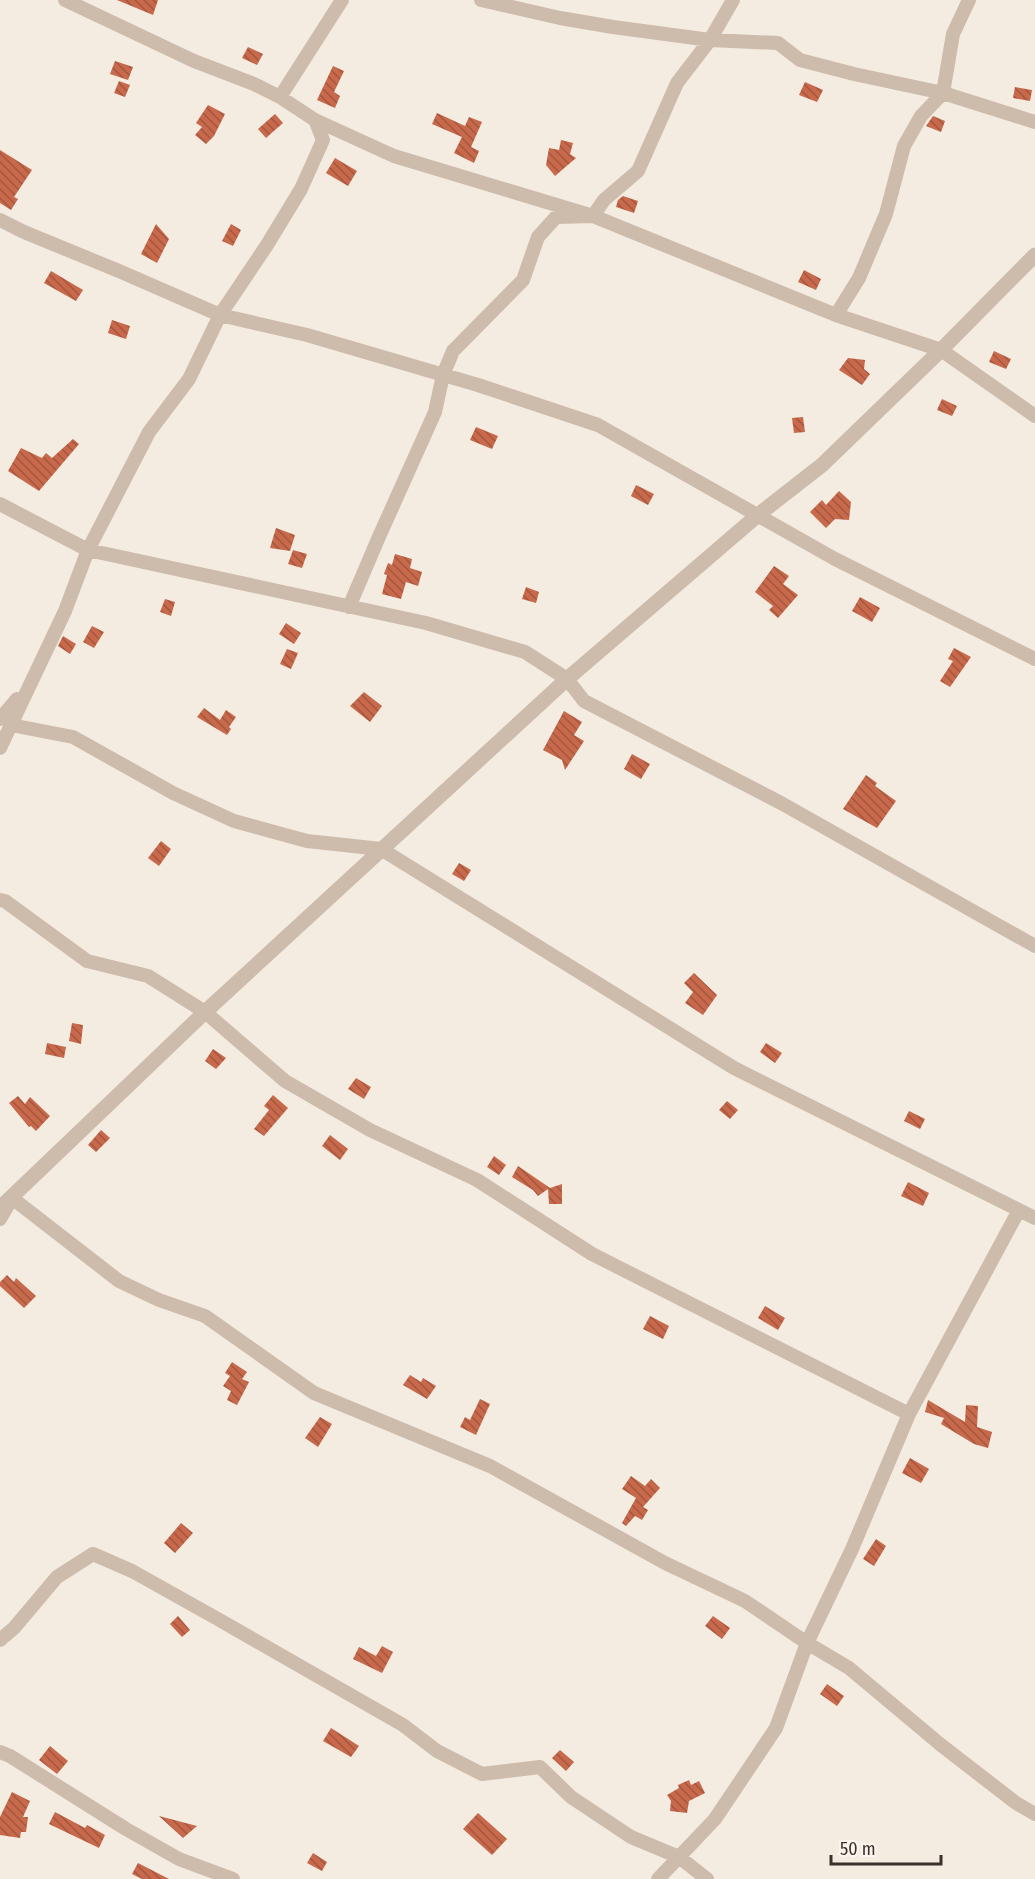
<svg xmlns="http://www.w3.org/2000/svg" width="1035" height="1879" font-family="'Fira Sans Condensed',sans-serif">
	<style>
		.building { fill: url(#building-back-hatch) }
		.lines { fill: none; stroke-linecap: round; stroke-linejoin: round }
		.minor { stroke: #cdbbac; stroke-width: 14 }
		.tertiary { stroke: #cdbbac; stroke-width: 15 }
	</style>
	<defs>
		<pattern id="building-back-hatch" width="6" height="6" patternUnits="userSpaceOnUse" patternTransform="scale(1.5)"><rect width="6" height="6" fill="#c8694b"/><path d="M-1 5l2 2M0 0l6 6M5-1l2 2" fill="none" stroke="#a4573f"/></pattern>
	</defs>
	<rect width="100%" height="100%" fill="#f4ebe1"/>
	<path class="building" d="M 117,0 L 158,0 L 153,15 Z
		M 248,47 L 263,54 L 257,65 L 242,58 Z
		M 115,61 L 133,67 L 128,80 L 110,74 Z
		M 333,66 L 344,71 L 334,92 L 340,96 L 335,108 L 317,100 Z
		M 119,81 L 130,85 L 125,97 L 114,93 Z
		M 805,82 L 823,90 L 817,102 L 799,95 Z
		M 1015,87 L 1032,90 L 1030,101 L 1013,98 Z
		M 208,105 L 225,114 L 214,136 L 206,144 L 195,135 L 202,127 L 196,123 Z
		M 437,113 L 465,126 L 469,117 L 482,122 L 471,147 L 479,151 L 474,163 L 454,153 L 462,137 L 432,124 Z
		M 275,114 L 283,123 L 266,138 L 258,129 Z
		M 933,116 L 945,121 L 941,132 L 926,126 Z
		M 561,140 L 573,143 L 570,154 L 576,158 L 555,176 L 546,165 L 549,148 L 559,150 Z
		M 0,150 L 32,170 L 14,197 L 18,199 L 11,210 L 0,203 Z
		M 335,158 L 357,171 L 348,186 L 326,173 Z
		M 623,196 L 638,201 L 634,213 L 616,207 L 618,200 Z
		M 156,224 L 169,239 L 157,263 L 141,254 Z
		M 231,224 L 241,230 L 233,246 L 222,241 Z
		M 804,270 L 821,279 L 816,290 L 798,282 Z
		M 51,271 L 83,290 L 76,301 L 44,283 Z
		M 112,320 L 130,326 L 126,339 L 108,333 Z
		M 994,351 L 1011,359 L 1006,369 L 989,362 Z
		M 848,358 L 865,360 L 864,369 L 870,374 L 862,385 L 839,370 Z
		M 942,399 L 957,406 L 952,416 L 937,410 Z
		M 803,417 L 805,432 L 794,433 L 792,418 Z
		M 476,427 L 498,436 L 492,449 L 470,440 Z
		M 73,439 L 79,444 L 39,491 L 8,471 L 21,448 L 42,458 L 46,453 L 52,458 Z
		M 636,485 L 654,494 L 648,505 L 631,496 Z
		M 839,491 L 851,502 L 849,520 L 835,519 L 826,528 L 810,512 L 822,500 L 826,505 Z
		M 276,528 L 295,535 L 290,551 L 270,548 Z
		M 293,550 L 307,554 L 302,568 L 288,564 Z
		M 395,554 L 412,559 L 410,568 L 422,572 L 418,586 L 406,582 L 401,599 L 382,594 L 387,575 L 384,574 L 388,563 L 392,565 Z
		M 774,566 L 789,576 L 783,584 L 798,595 L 778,618 L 769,610 L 773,606 L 755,592 Z
		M 526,587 L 539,592 L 536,603 L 522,599 Z
		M 860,597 L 880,608 L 872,622 L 852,611 Z
		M 165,599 L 175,602 L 171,616 L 160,612 Z
		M 286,623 L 301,633 L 294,644 L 279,634 Z
		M 92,626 L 104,632 L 94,648 L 83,642 Z
		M 63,636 L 76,644 L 70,654 L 58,646 Z
		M 954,648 L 971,657 L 950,687 L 940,681 L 953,661 L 948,659 Z
		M 287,649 L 298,653 L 291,669 L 280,664 Z
		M 364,692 L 382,706 L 370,722 L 350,706 Z
		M 204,708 L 220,720 L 226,710 L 236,717 L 229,727 L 231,729 L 227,735 L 197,717 Z
		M 564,711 L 582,722 L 574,735 L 584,741 L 565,770 L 562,760 L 543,750 Z
		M 632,754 L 650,764 L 641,779 L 624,769 Z
		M 866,775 L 877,783 L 875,786 L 896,801 L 877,828 L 843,809 Z
		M 161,841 L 171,849 L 159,866 L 148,858 Z
		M 459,863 L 471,870 L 464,881 L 452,874 Z
		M 694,973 L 717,995 L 703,1015 L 685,1003 L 693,992 L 684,983 Z
		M 72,1023 L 83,1025 L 81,1044 L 69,1041 Z
		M 47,1043 L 66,1047 L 64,1058 L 45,1054 Z
		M 766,1043 L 782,1053 L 775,1063 L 760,1052 Z
		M 213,1049 L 226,1058 L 216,1069 L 205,1061 Z
		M 356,1078 L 371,1087 L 364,1099 L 348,1089 Z
		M 273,1095 L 288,1108 L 264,1136 L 254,1129 L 269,1110 L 264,1106 Z
		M 18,1096 L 25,1104 L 30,1097 L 50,1116 L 36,1131 L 31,1126 L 29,1127 L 9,1103 Z
		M 727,1101 L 738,1110 L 730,1119 L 719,1110 Z
		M 909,1111 L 925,1119 L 920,1129 L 904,1121 Z
		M 101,1130 L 110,1138 L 96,1152 L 88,1145 Z
		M 330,1135 L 348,1149 L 340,1160 L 322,1146 Z
		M 494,1156 L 506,1165 L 499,1175 L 487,1167 Z
		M 518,1166 L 550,1188 L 562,1184 L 562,1204 L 549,1204 L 548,1189 L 538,1196 L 533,1190 L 512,1177 Z
		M 908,1182 L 929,1193 L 923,1206 L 901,1196 Z
		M 7,1275 L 14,1282 L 16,1278 L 36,1296 L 24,1308 L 0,1286 L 0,1282 Z
		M 765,1306 L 785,1318 L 778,1330 L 758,1318 Z
		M 650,1316 L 669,1326 L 663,1339 L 643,1329 Z
		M 232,1362 L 247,1372 L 242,1379 L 249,1382 L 237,1405 L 227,1400 L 231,1391 L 223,1386 L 230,1376 L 225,1373 Z
		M 410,1375 L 421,1382 L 423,1378 L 436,1386 L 427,1399 L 403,1385 Z
		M 480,1399 L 490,1404 L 476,1435 L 460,1427 L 465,1417 L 470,1420 Z
		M 928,1400 L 965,1422 L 966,1405 L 978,1406 L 977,1427 L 992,1432 L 988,1448 L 974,1444 L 941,1424 L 944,1418 L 925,1412 Z
		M 320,1417 L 332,1424 L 318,1447 L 305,1438 Z
		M 910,1458 L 929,1469 L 921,1483 L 902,1473 Z
		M 631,1476 L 645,1486 L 651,1479 L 660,1488 L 643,1507 L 648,1510 L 642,1520 L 635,1516 L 626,1526 L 622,1523 L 636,1498 L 622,1489 Z
		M 181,1523 L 193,1533 L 175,1553 L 164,1543 Z
		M 876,1539 L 886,1546 L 874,1566 L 863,1559 Z
		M 178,1616 L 190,1630 L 182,1637 L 170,1624 Z
		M 713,1616 L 730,1628 L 722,1639 L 705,1626 Z
		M 382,1646 L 393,1652 L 382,1673 L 353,1659 L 359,1647 L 376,1656 Z
		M 827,1684 L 844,1696 L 837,1706 L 820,1694 Z
		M 331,1728 L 359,1746 L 351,1757 L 323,1741 Z
		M 50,1746 L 68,1761 L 57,1774 L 39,1760 Z
		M 560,1750 L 574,1762 L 566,1771 L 552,1758 Z
		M 689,1780 L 691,1785 L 699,1781 L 705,1793 L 689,1801 L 687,1813 L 670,1811 L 671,1801 L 667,1795 L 679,1788 L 678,1785 Z
		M 12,1792 L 30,1801 L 23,1817 L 28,1817 L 26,1832 L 21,1832 L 20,1838 L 0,1835 L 0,1817 Z
		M 55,1812 L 85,1828 L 87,1825 L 105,1835 L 99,1848 L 49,1824 Z
		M 478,1813 L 507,1839 L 492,1855 L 463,1829 Z
		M 159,1816 L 197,1826 L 183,1838 Z
		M 313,1853 L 327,1862 L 322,1871 L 307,1863 Z
		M 138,1863 L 169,1879 L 142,1879 L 132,1874 Z"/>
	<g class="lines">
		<path class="minor" d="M 65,0 L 194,61 L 254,84 L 280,97 L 315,120 L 394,156 L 593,216 L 836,315 L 941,350 L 1035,416
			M 481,0 L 560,18 L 613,27 L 710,40 L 778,43 L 800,60 L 854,74 L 943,93 L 1035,122
			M 280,97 L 342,0
			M 0,220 L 24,232 L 119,271 L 220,315 L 307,335 L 478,385 L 598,425 L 835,559 L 1035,659
			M 836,315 L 859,278 L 886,214 L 904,146 L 921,116 L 943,93 L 953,34 L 969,0
			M 0,504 L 88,550 L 426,623 L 525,652 L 567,679 L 584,701 L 781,803 L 1035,946
			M 349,607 L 378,539 L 435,412 L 443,375 L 453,351 L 523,280 L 538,237 L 556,217 L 593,216 L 604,200 L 638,171 L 677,83 L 710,40 L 733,0
			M 0,719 L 17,699
			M 11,725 L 73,737 L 173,793 L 234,821 L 307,841 L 381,849 L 734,1068 L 1035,1218
			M 0,748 L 65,611 L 88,550 L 149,432 L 189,379 L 220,315 L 267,245 L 301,189 L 323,140 L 315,120
			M 0,900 L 5,901 L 87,961 L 148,976 L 205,1012 L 285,1081 L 370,1130 L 477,1180 L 592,1254 L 909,1414
			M 0,1219 L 12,1198 L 119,1281 L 159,1300 L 205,1316 L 314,1393 L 490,1466 L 665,1563 L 745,1601 L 807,1643 L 849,1668 L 941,1745 L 1016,1803 L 1035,1814
			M 0,1640 L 14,1628 L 57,1577 L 93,1554 L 132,1571 L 216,1618 L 403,1725 L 437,1751 L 482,1774 L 540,1767 L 571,1797 L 631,1837 L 679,1857 L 707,1879
			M 0,1752 L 10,1756 L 126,1829 L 179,1859 L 233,1879
			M 658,1879 L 715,1819 L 776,1728 L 807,1643 L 852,1549 L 909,1414 L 1019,1210"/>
		<path class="tertiary" d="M 0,1208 L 205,1012 L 567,679 L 758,515 L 822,465 L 941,350 L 1035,255"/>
	</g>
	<path d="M831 1855v9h110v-9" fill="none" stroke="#3b302b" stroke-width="3"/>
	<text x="840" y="1855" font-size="18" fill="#3b302b" stroke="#fbf5ee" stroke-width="4.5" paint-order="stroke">50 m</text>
</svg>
